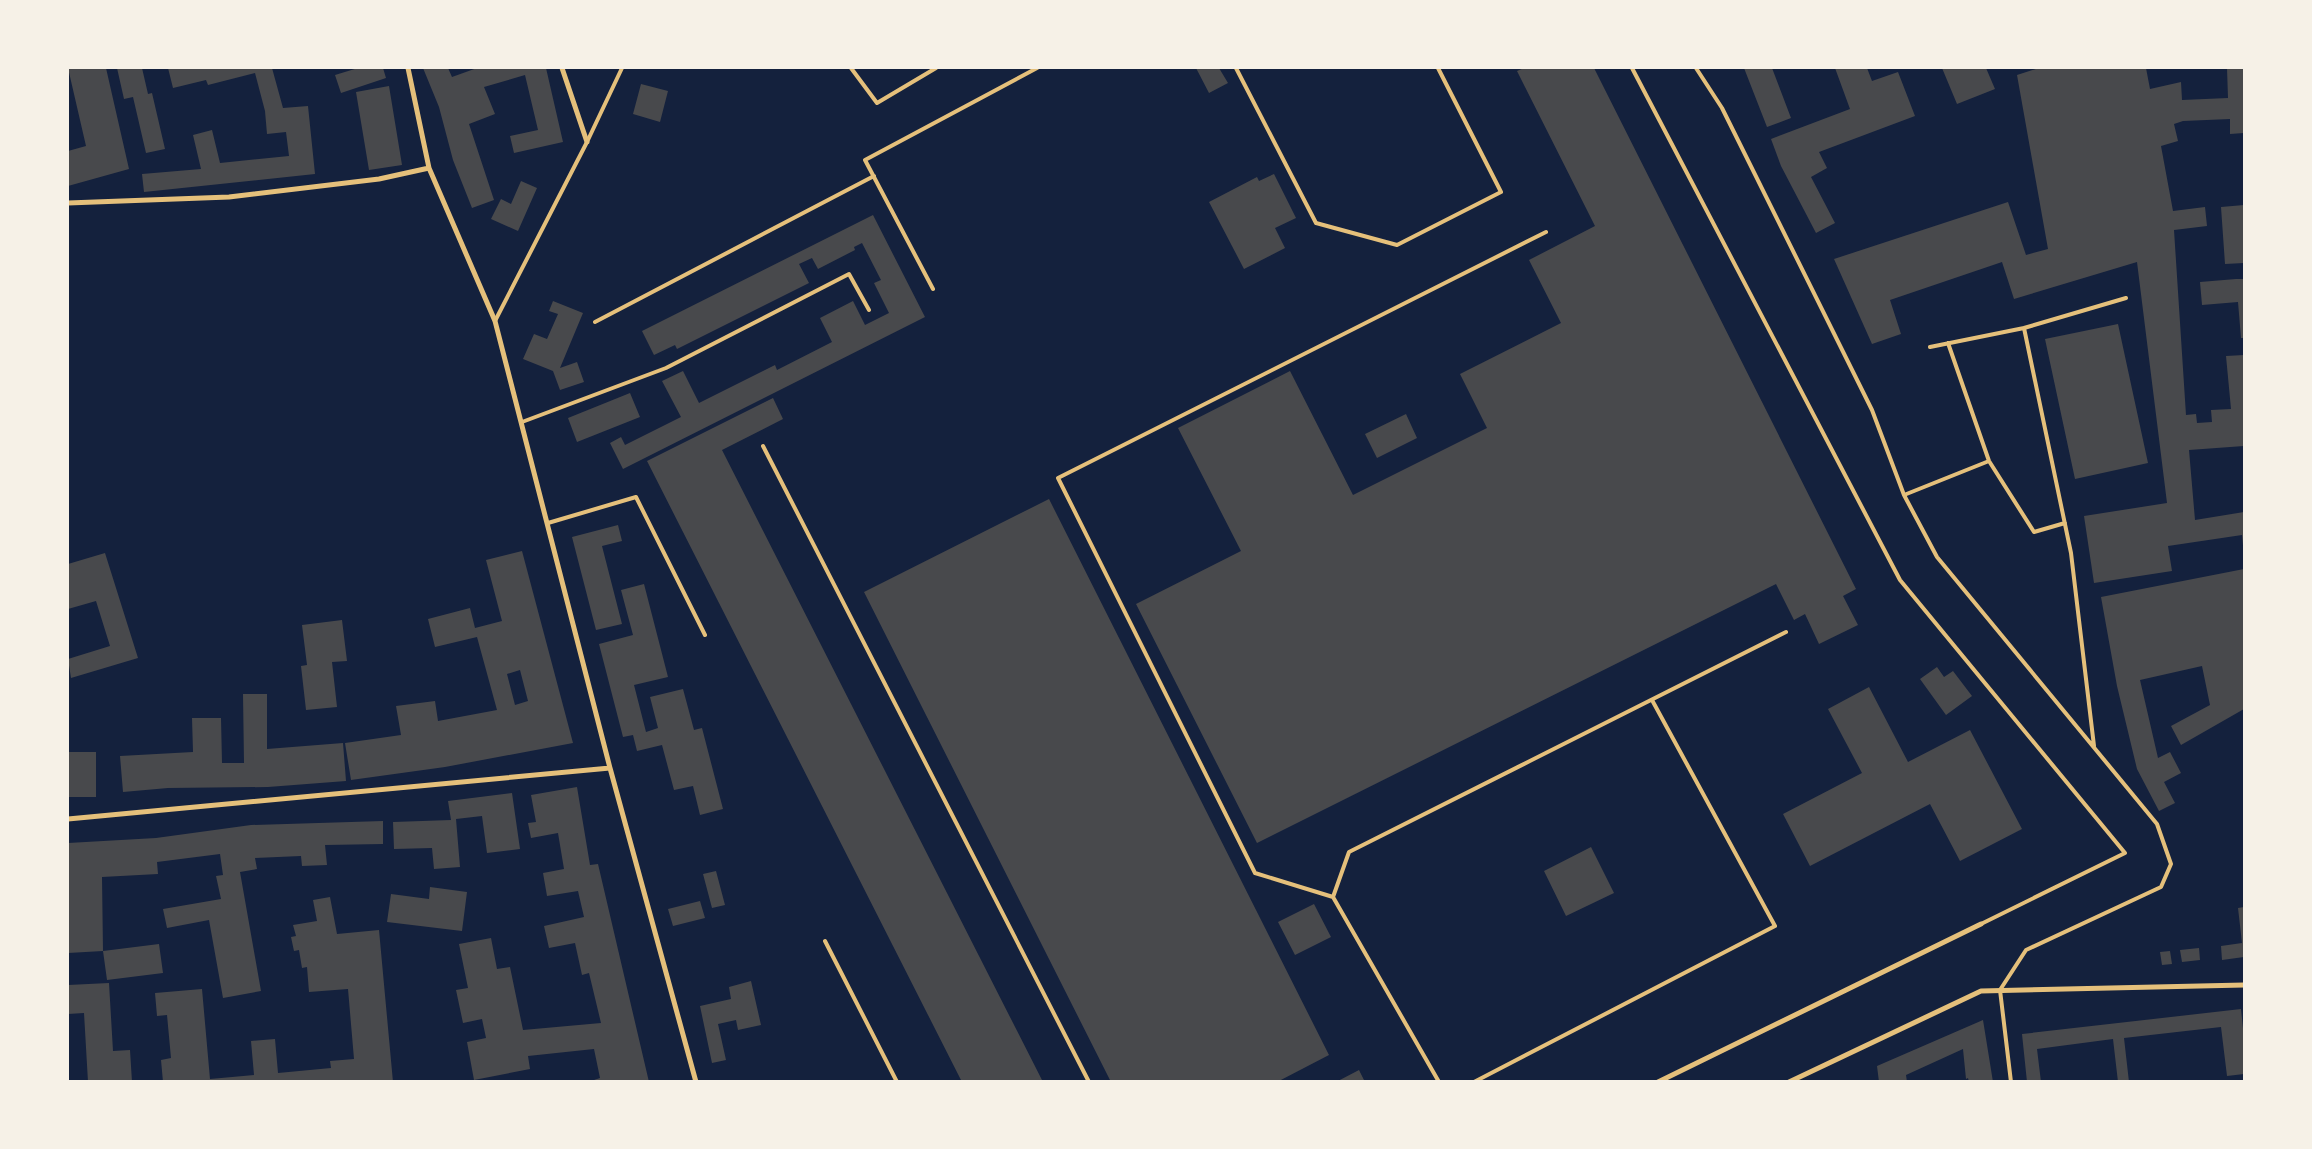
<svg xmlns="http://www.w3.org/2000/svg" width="2312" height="1149" font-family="Ubuntu,sans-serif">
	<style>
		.building { fill: #48494c; fill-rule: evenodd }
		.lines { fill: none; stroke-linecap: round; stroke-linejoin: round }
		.service { stroke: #e5c07b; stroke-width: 4 }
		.minor { stroke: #e5c07b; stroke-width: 5 }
	</style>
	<rect width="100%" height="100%" fill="#14213d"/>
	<path class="building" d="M 68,68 L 106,68 L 129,169 L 68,186 L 68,151 L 86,146 Z
		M 117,68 L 142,68 L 148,94 L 152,93 L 165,149 L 146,153 L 133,97 L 124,99 Z
		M 168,68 L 272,68 L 283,108 L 308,106 L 315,174 L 144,192 L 142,174 L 201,169 L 193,135 L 212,130 L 220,163 L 289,156 L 286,132 L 267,134 L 265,111 L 255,73 L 208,85 L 206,80 L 173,88 Z
		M 358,68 L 383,68 L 386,78 L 341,93 L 335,75 Z
		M 423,68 L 448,68 L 452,77 L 477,68 L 546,68 L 563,142 L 514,153 L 510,136 L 538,130 L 525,75 L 484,87 L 495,114 L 469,124 L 494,200 L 472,208 L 453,160 L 439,107 Z
		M 1196,68 L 1219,68 L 1228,83 L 1209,93 Z
		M 1524,68 L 1594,68 L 1856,589 L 1843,596 L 1858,625 L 1819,644 L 1805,614 L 1794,620 L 1776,584 L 1257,843 L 1136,604 L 1241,551 L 1178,428 L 1290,371 L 1353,495 L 1487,428 L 1460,374 L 1561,323 L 1529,260 L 1595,226 L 1517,71 Z
		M 1744,68 L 1772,68 L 1791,118 L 1767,127 Z
		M 1835,68 L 1867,68 L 1872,81 L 1898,72 L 1915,116 L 1819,152 L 1827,168 L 1811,177 L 1835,223 L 1816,233 L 1781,166 L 1771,139 L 1850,109 Z
		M 1942,68 L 1986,68 L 1995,89 L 1957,104 Z
		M 2039,68 L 2146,68 L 2150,89 L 2181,82 L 2182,100 L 2228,98 L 2227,68 L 2244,68 L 2244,133 L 2230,134 L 2230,119 L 2183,121 L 2174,124 L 2178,141 L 2161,146 L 2173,211 L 2205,207 L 2207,226 L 2174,230 L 2186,415 L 2196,414 L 2197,423 L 2212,422 L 2211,410 L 2231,409 L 2226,356 L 2244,355 L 2244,446 L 2189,450 L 2195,520 L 2244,512 L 2244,556 L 2242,535 L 2168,546 L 2172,571 L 2094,583 L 2084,516 L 2167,503 L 2137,262 L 2014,299 L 2002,262 L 1890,300 L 1901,334 L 1872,344 L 1834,259 L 2008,202 L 2026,255 L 2048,249 L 2017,75 Z
		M 641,84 L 668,91 L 660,122 L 633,114 Z
		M 389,86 L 402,165 L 369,170 L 356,92 Z
		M 1274,174 L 1296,218 L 1275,228 L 1285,248 L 1244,269 L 1209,202 L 1257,177 L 1259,181 Z
		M 521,181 L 537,188 L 518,231 L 491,219 L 501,199 L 511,204 Z
		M 2244,205 L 2244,263 L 2225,264 L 2221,207 Z
		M 873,215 L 925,317 L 623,469 L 610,443 L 621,437 L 625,445 L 681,417 L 662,381 L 683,371 L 699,403 L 775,365 L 777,370 L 832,342 L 820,318 L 853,301 L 865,325 L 889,313 L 874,283 L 881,280 L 862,243 L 854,247 L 855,250 L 818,269 L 812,258 L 799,264 L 809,283 L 677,349 L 675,345 L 654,355 L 642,331 Z
		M 2236,279 L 2244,279 L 2244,338 L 2241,338 L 2238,302 L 2202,305 L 2200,282 Z
		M 553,301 L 583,313 L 560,368 L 577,362 L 584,382 L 560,390 L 553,371 L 523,359 L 534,334 L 547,339 L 558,314 L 549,311 Z
		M 2118,324 L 2148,463 L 2075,479 L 2045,339 Z
		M 630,393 L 640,417 L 577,442 L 568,418 Z
		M 773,398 L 783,419 L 722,450 L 1043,1082 L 962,1082 L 647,461 Z
		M 1406,414 L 1417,438 L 1377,458 L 1365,434 Z
		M 1049,499 L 1329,1055 L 1277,1082 L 1111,1082 L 864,592 Z
		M 618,525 L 622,541 L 602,546 L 622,624 L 596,630 L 572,537 Z
		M 522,551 L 573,743 L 445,767 L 351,780 L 345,743 L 401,735 L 396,706 L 435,701 L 438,721 L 497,710 L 477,637 L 435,647 L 428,619 L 470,608 L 475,628 L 502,621 L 486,560 ZM 520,670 L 528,701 L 515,705 L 507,674 Z
		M 105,553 L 138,658 L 71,678 L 68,659 L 110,646 L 96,601 L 68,609 L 68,564 Z
		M 2244,569 L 2244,709 L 2181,745 L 2171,726 L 2210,705 L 2202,666 L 2140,680 L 2158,758 L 2170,752 L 2181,773 L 2164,782 L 2175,803 L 2159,811 L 2137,769 L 2117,686 L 2101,597 Z
		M 644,584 L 668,677 L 634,685 L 646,732 L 658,728 L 650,697 L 683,689 L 694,730 L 702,728 L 723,809 L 700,815 L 693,786 L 674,790 L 662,745 L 637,751 L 633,735 L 623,737 L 599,644 L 633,635 L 621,590 Z
		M 342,620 L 347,661 L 332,662 L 337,707 L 306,710 L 301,666 L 307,665 L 302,625 Z
		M 1937,667 L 1944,677 L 1953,671 L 1972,696 L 1946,715 L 1920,679 Z
		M 1869,687 L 1908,762 L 1970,730 L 2022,829 L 1960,861 L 1930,804 L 1810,866 L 1783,814 L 1862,773 L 1828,709 Z
		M 243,694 L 267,694 L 267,749 L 343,743 L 346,781 L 268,787 L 168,788 L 123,792 L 120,756 L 193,752 L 192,718 L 221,718 L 222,763 L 244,763 Z
		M 68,752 L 96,752 L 96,797 L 68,797 Z
		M 577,787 L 590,865 L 598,864 L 649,1082 L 588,1082 L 600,1078 L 594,1049 L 528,1056 L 530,1069 L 474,1080 L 467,1042 L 486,1038 L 482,1019 L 463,1023 L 456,990 L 468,988 L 459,944 L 491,938 L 497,969 L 510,967 L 523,1030 L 601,1023 L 589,973 L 582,975 L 575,943 L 549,948 L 544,926 L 584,917 L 578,891 L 547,896 L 543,873 L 564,869 L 558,833 L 531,838 L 528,823 L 536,822 L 531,795 Z
		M 512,793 L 520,849 L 487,853 L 482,816 L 456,819 L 460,867 L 434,869 L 432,848 L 394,849 L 393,822 L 451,820 L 448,801 Z
		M 383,821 L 383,844 L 325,845 L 327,865 L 302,866 L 301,856 L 255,858 L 257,869 L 240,872 L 261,991 L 223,998 L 209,920 L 167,928 L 163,909 L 221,899 L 216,876 L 223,875 L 220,854 L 157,862 L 158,874 L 102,877 L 103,951 L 68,953 L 68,843 L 156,838 L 251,825 Z
		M 1591,847 L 1614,893 L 1566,916 L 1544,871 Z
		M 716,871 L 725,905 L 712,908 L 703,874 Z
		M 430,887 L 467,892 L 462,931 L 387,922 L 391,894 L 429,899 Z
		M 330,897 L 337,934 L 379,930 L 393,1082 L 163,1082 L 161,1060 L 171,1058 L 167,1015 L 157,1016 L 155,993 L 202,989 L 210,1079 L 254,1075 L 251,1041 L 275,1039 L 278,1073 L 331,1068 L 330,1061 L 354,1059 L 348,989 L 309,992 L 307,967 L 302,968 L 299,950 L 294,951 L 291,937 L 296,936 L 293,925 L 317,921 L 313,900 Z
		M 700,901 L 705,918 L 673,926 L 668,909 Z
		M 1314,904 L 1331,937 L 1295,955 L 1278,922 Z
		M 2244,907 L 2244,957 L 2222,960 L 2221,946 L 2242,943 L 2238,908 Z
		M 159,944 L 163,973 L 107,980 L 103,951 Z
		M 2199,948 L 2200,960 L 2182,962 L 2180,950 Z
		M 2170,951 L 2172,964 L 2162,965 L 2160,952 Z
		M 751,981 L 761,1025 L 738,1030 L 736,1020 L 718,1024 L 726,1060 L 712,1063 L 700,1006 L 731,999 L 729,987 Z
		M 109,983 L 113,1051 L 130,1050 L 132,1082 L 88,1082 L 84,1013 L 68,1014 L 68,985 Z
		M 2241,1009 L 2244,1038 L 2244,1074 L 2227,1076 L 2221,1027 L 2124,1038 L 2129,1082 L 2118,1082 L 2113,1039 L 2037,1049 L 2041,1082 L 2027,1082 L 2022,1034 Z
		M 1983,1020 L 1993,1082 L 1969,1082 L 1968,1078 L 1966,1079 L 1963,1049 L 1906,1075 L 1907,1082 L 1879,1082 L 1877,1066 Z
		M 1359,1070 L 1365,1082 L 1336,1082 Z"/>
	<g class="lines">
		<path class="service" d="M 851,68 L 877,103 L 936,68
			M 1236,68 L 1316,223 L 1397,245 L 1501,192 L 1438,68
			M 1632,68 L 1900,580 L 2125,853 L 1981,924
			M 1696,68 L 1722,108 L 1872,410 L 1904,495 L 1937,557 L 2157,824 L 2171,864 L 2161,887 L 2026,950 L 2000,990 L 2011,1082
			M 933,289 L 865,160 L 1037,68
			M 495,321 L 587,142 L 622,68
			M 595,322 L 874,176
			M 1948,343 L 1989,461 L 2034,532 L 2065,523
			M 1930,347 L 2024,328
			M 522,422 L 666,368 L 849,274 L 869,310
			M 763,446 L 1089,1082
			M 1904,495 L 1989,461
			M 548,523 L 636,497 L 705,635
			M 2094,746 L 2071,553 L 2024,328 L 2126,298
			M 1333,897 L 1255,873 L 1058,478 L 1546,232
			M 825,941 L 897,1082
			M 1439,1082 L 1333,897 L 1349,852 L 1786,632
			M 1474,1082 L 1775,926 L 1652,700"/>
		<path class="minor" d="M 562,68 L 587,142
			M 68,203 L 229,197 L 379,179 L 429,168
			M 610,768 L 696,1082
			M 68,819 L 610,768 L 495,321 L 429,168 L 408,68
			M 1658,1082 L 1981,924
			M 1789,1082 L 1981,991 L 2244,985"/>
	</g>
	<rect width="2312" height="1149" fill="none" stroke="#f6f1e7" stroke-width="138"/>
</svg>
